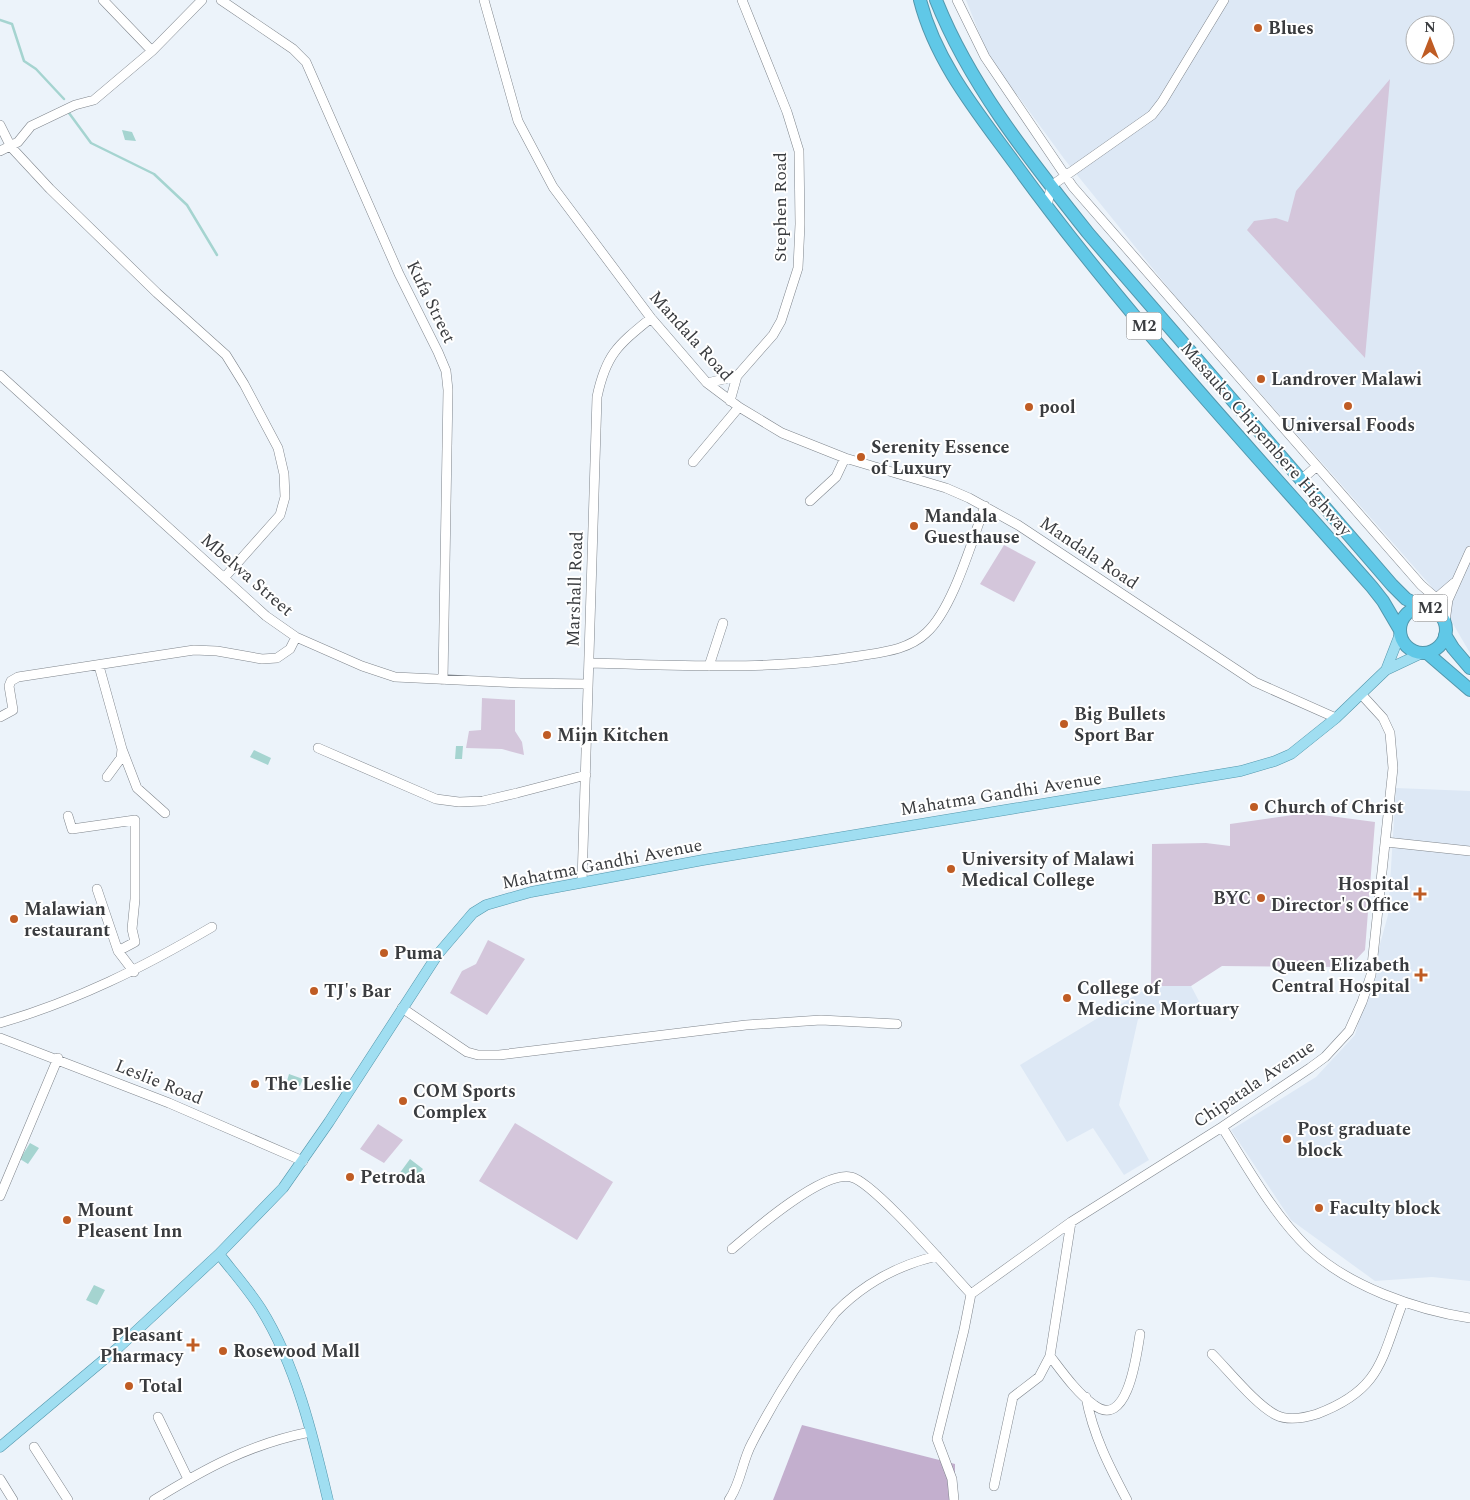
<svg xmlns="http://www.w3.org/2000/svg" width="1470" height="1500" font-family="Spectral,serif">
	<style>
		.built { fill: #dde8f5; fill-rule: evenodd }
		.green { fill: #d4c6db }
		.forest { fill: #c3afce }
		.water { fill: #a5d4d0 }
		.lines { fill: none; stroke-linecap: round; stroke-linejoin: round }
		.stream { stroke: #a5d4d0; stroke-width: 2.5 }
		.minor-casing { stroke: #7f858c; stroke-width: 10 }
		.major-casing { stroke: #5397ac; stroke-width: 11 }
		.highway-casing { stroke: #5397ac; stroke-width: 14 }
		.minor { stroke: #fff; stroke-width: 9 }
		.major { stroke: #a0def1; stroke-width: 10 }
		.highway { stroke: #60c8e7; stroke-width: 12 }
		.poi-dot { fill: #bf5c24; stroke: #fff; stroke-width: 2 }
		.labels { text-anchor: middle; dominant-baseline: central; stroke-width: 4; stroke-linejoin: round; paint-order: stroke }
		.shield { fill: #fff; stroke: #757679; stroke-width: 1 }
		.shield-label { font-size: 16px; font-weight: bold; fill: #3a3c3f }
		.poi-label { font-size: 18px; font-weight: bold; fill: #3a3c3f; stroke: #fff; text-anchor: start }
		.street-label { font-size: 18px; fill: #3a3c3f; stroke: #fff }
	</style>
	<rect width="100%" height="100%" fill="#ecf3fa"/>
	<path class="built" d="M 966,0 L 1470,0 L 1470,653 L 1431,586 L 1179,301 L 1065,160 L 988,55 ZM 1415,25 L 1445,25 L 1445,55 L 1415,55 Z
		M 1396,788 L 1470,791 L 1470,1281 L 1432,1277 L 1375,1281 L 1291,1220 L 1231,1130 L 1316,1077 L 1355,1035 L 1388,915 Z
		M 1151,986 L 1191,986 L 1200,1003 L 1173,1005 L 1138,1019 L 1119,1105 L 1149,1160 L 1124,1175 L 1093,1128 L 1067,1142 L 1020,1065 Z"/>
	<path class="green" d="M 1390,79 L 1365,358 L 1247,230 L 1254,221 L 1276,218 L 1288,222 L 1296,191 Z
		M 1004,545 L 1036,562 L 1014,602 L 980,584 Z
		M 482,698 L 515,700 L 515,731 L 522,742 L 524,755 L 502,749 L 466,748 L 469,731 L 481,730 Z
		M 1307,813 L 1375,822 L 1365,950 L 1349,967 L 1222,966 L 1191,986 L 1151,986 L 1152,844 L 1206,843 L 1230,846 L 1230,824 Z
		M 488,940 L 525,959 L 487,1015 L 450,993 L 462,971 L 476,964 Z
		M 515,1123 L 613,1182 L 577,1240 L 479,1181 Z
		M 378,1124 L 403,1140 L 384,1163 L 360,1149 Z"/>
	<path class="forest" d="M 802,1425 L 955,1464 L 955,1500 L 773,1500 Z"/>
	<path class="water" d="M 122,130 L 132,132 L 136,141 L 125,140 Z
		M 456,746 L 463,746 L 462,759 L 455,759 Z
		M 254,750 L 271,758 L 268,765 L 250,757 Z
		M 289,1074 L 303,1079 L 300,1086 L 287,1081 Z
		M 30,1143 L 39,1148 L 28,1164 L 20,1159 Z
		M 410,1159 L 423,1169 L 412,1183 L 399,1174 Z
		M 94,1285 L 105,1290 L 97,1305 L 86,1300 Z"/>
	<g class="lines">
		<path class="stream" d="M 0,20 L 12,24 L 24,61 L 36,69 L 64,99
			M 69,113 L 91,143 L 154,174 L 187,205 L 217,255"/>
		<g class="minor-casing">
			<path id="minor" d="M 103,0 L 152,51
				M 221,0 L 293,49 L 306,62 L 399,274 L 438,352 L 446,371 L 448,390 L 443,680
				M 484,0 L 518,121 L 553,187 L 651,318 L 707,383 L 739,407 L 782,433 L 845,458 L 946,488 L 969,498 L 1018,525 L 1255,682 L 1336,718
				M 957,0 L 985,57 L 1073,187 L 1421,585 L 1436,598
				M 0,125 L 11,147 L 50,189 L 157,293 L 226,355 L 244,384 L 278,448 L 284,474 L 285,497 L 280,515 L 224,578
				M 0,151 L 18,142 L 31,126 L 75,105 L 94,100 L 152,51 L 202,0
				M 1047,207 L 1051,186 L 1152,115 L 1162,102 L 1224,0
				M 0,375 L 266,616 L 296,637 L 362,666 L 395,677 L 520,683 L 588,684
				M 707,383 L 737,376
				M 730,401 L 737,376 L 773,335 L 781,321 L 798,268 L 800,224 L 799,151 L 787,112 L 742,0
				M 693,462 L 739,407
				M 1301,480 L 1317,466
				M 810,501 L 836,477 L 845,458
				M 1426,607 L 1454,583
				M 1445,622 L 1448,600 L 1470,551
				M 590,663 C 679,665 770,671 859,656 C 883,652 908,650 926,633 C 953,609 972,540 985,506
				M 99,666 L 122,749 L 121,758 L 107,777
				M 709,666 L 723,623
				M 0,717 L 13,710 L 9,686 L 11,681 L 18,677 L 194,650 L 217,651 L 262,659 L 277,658 L 290,649 L 296,637
				M 318,748 L 436,799 L 459,802 L 483,801 L 517,793 L 586,775
				M 122,749 L 137,788 L 165,813
				M 68,816 L 72,829 L 135,820 L 135,899 L 132,929 L 135,942 L 118,951
				M 1386,842 L 1470,851
				M 582,882 L 597,397 C 606,354 618,345 651,318
				M 97,889 L 118,951 L 134,972
				M 402,1008 L 467,1052 L 478,1055 L 499,1055 L 746,1025 L 821,1020 L 897,1024
				M 0,1023 C 78,1000 142,968 212,927
				M 0,1038 L 169,1103 L 303,1161
				M 1222,1127 C 1248,1168 1273,1214 1308,1248 C 1348,1286 1416,1310 1470,1318
				M 0,1196 L 58,1058
				M 732,1249 C 753,1231 823,1170 851,1177 C 874,1182 951,1273 971,1294
				M 1212,1354 C 1229,1371 1256,1405 1276,1415 C 1288,1421 1304,1418 1317,1414 C 1381,1390 1381,1360 1403,1302
				M 1050,1356 C 1063,1373 1077,1393 1094,1405 C 1128,1431 1137,1352 1140,1334
				M 1086,1397 C 1093,1435 1109,1466 1127,1500
				M 158,1417 L 188,1479
				M 34,1447 L 68,1500
				M 0,1479 L 13,1500
				M 994,1486 L 1013,1397 L 1039,1377 L 1050,1356 L 1071,1222
				M 154,1500 C 206,1468 250,1444 310,1432
				M 729,1500 C 741,1483 742,1461 752,1443 C 775,1398 804,1353 835,1313 C 862,1285 898,1265 937,1256
				M 954,1500 L 952,1479 L 937,1439 L 964,1330 L 971,1294 L 1071,1222 L 1222,1127 L 1310,1068 L 1325,1057 L 1349,1031 L 1362,1002 L 1371,975 L 1393,768 L 1390,733 L 1383,718 L 1361,694"/>
		</g>
		<g class="major-casing">
			<path id="major" d="M 1386,670 L 1400,634
				M 219,1254 C 233,1272 249,1290 261,1309 C 296,1365 313,1436 328,1500
				M 0,1447 L 119,1347 L 219,1254 L 283,1188 L 329,1122 L 438,954 L 473,913 L 486,905 L 531,892 L 703,860 L 1241,771 L 1275,761 L 1291,754 L 1336,718 L 1386,670 L 1422,653"/>
		</g>
		<g class="highway-casing">
			<path id="highway" d="M 920,0 C 936,63 979,114 1016,165 C 1124,314 1251,449 1372,587 L 1383,601 L 1400,630
				M 936,0 C 970,86 1031,161 1088,233 L 1392,585 L 1406,599 L 1423,607
				M1400 630a23 23 0 1 1 46 0a23 23 0 1 1-46 0Z
				M 1445,635 L 1453,648 L 1470,668
				M 1427,653 L 1470,690"/>
		</g>
		<use href="#minor" class="minor"/>
		<use href="#major" class="major"/>
		<use href="#highway" class="highway"/>
	</g>
	<g class="poi-dot">
		<circle cx="1258" cy="28" r="5"/>
		<circle cx="1261" cy="379" r="5"/>
		<circle cx="1348" cy="406" r="5"/>
		<circle cx="1029" cy="407" r="5"/>
		<circle cx="861" cy="457" r="5"/>
		<circle cx="914" cy="526" r="5"/>
		<circle cx="1064" cy="724" r="5"/>
		<circle cx="547" cy="735" r="5"/>
		<circle cx="1254" cy="807" r="5"/>
		<circle cx="951" cy="869" r="5"/>
		<path d="M1417.5 886.5h5v5h5v5h-5v5h-5v-5h-5v-5h5z"/>
		<circle cx="1261" cy="898" r="5"/>
		<circle cx="14" cy="919" r="5"/>
		<circle cx="384" cy="953" r="5"/>
		<path d="M1418.5 967.5h5v5h5v5h-5v5h-5v-5h-5v-5h5z"/>
		<circle cx="314" cy="991" r="5"/>
		<circle cx="1067" cy="998" r="5"/>
		<circle cx="255" cy="1084" r="5"/>
		<circle cx="403" cy="1101" r="5"/>
		<circle cx="1287" cy="1139" r="5"/>
		<circle cx="350" cy="1177" r="5"/>
		<circle cx="1319" cy="1208" r="5"/>
		<circle cx="67" cy="1220" r="5"/>
		<path d="M190.5 1337.5h5v5h5v5h-5v5h-5v-5h-5v-5h5z"/>
		<circle cx="223" cy="1351" r="5"/>
		<circle cx="129" cy="1386" r="5"/>
	</g>
	<g class="labels">
		<g class="shield">
			<rect x="1126.5" y="312.5" width="35" height="27" rx="4"/>
			<rect x="1412.5" y="594.5" width="35" height="27" rx="4"/>
		</g>
		<g class="shield-label">
			<text x="1144" y="326">M2</text>
			<text x="1430" y="608">M2</text>
		</g>
		<g class="poi-label">
			<text x="1268" y="28">Blues</text>
			<text x="1271" y="379">Landrover Malawi</text>
			<text x="1039" y="407">pool</text>
			<text x="1348" y="425" text-anchor="middle">Universal Foods</text>
			<text x="871" y="447">Serenity Essence<tspan x="871" dy="21">of Luxury</tspan></text>
			<text x="924" y="516">Mandala<tspan x="924" dy="21">Guesthause</tspan></text>
			<text x="1074" y="714">Big Bullets<tspan x="1074" dy="21">Sport Bar</tspan></text>
			<text x="557" y="735">Mijn Kitchen</text>
			<text x="1264" y="807">Church of Christ</text>
			<text x="961" y="859">University of Malawi<tspan x="961" dy="21">Medical College</tspan></text>
			<text x="1409" y="884" text-anchor="end">Hospital<tspan x="1409" dy="21">Director's Office</tspan></text>
			<text x="1251" y="898" text-anchor="end">BYC</text>
			<text x="24" y="909">Malawian<tspan x="24" dy="21">restaurant</tspan></text>
			<text x="394" y="953">Puma</text>
			<text x="1410" y="965" text-anchor="end">Queen Elizabeth<tspan x="1410" dy="21">Central Hospital</tspan></text>
			<text x="1077" y="988">College of<tspan x="1077" dy="21">Medicine Mortuary</tspan></text>
			<text x="324" y="991">TJ's Bar</text>
			<text x="265" y="1084">The Leslie</text>
			<text x="413" y="1091">COM Sports<tspan x="413" dy="21">Complex</tspan></text>
			<text x="1297" y="1129">Post graduate<tspan x="1297" dy="21">block</tspan></text>
			<text x="360" y="1177">Petroda</text>
			<text x="1329" y="1208">Faculty block</text>
			<text x="77" y="1210">Mount<tspan x="77" dy="21">Pleasent Inn</tspan></text>
			<text x="183" y="1335" text-anchor="end">Pleasant<tspan x="183" dy="21">Pharmacy</tspan></text>
			<text x="233" y="1351">Rosewood Mall</text>
			<text x="139" y="1386">Total</text>
		</g>
		<g class="street-label">
			<text transform="translate(780 207) rotate(-90)">Stephen Road</text>
			<text transform="translate(431 302) rotate(64)">Kufa Street</text>
			<text transform="translate(691 336) rotate(48)">Mandala Road</text>
			<text transform="translate(1266 439) rotate(49)">Masauko Chipembere Highway</text>
			<text transform="translate(1089 553) rotate(34)">Mandala Road</text>
			<text transform="translate(247 575) rotate(41)">Mbelwa Street</text>
			<text transform="translate(575 589) rotate(-88)">Marshall Road</text>
			<text transform="translate(1001 794) rotate(-9)">Mahatma Gandhi Avenue</text>
			<text transform="translate(602 864) rotate(-11)">Mahatma Gandhi Avenue</text>
			<text transform="translate(159 1082) rotate(22)">Leslie Road</text>
			<text transform="translate(1254 1084) rotate(-34)">Chipatala Avenue</text>
		</g>
	</g>
	<g transform="translate(1430 40)"><circle r="24" fill="#ffffff" stroke="#b0b1b2"/>
	<path d="M0-4L9 19L0 12L-9 19Z" fill="#bf5c24"/>
	<text y="-8" font-size="14" font-weight="bold" text-anchor="middle" fill="#3a3c3f">N</text>
	</g>
</svg>
